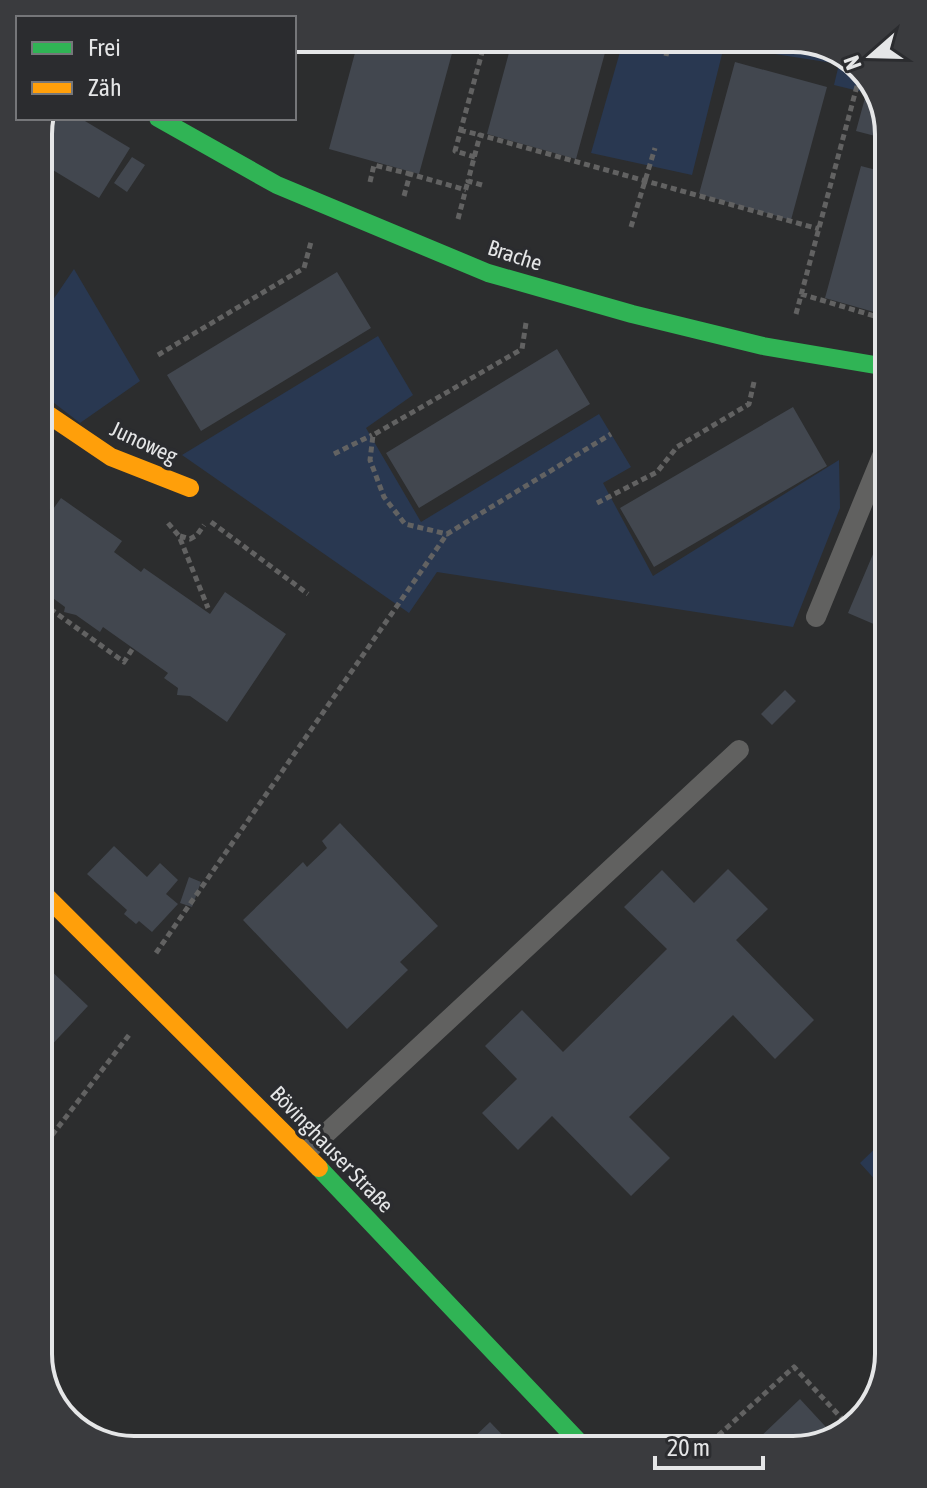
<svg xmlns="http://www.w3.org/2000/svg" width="927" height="1488" font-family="'Asap Condensed',sans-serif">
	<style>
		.green { fill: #293851 }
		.building { fill: #42474f }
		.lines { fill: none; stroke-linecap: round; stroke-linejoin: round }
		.path { stroke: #626262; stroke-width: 5; stroke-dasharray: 6 4; stroke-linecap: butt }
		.lane { stroke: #616160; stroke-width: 20 }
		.fast { stroke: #30b455; stroke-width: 18 }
		.slow { stroke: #ff9f0a; stroke-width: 18 }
		.labels { text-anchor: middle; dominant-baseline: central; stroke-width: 7; stroke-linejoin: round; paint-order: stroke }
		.street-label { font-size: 22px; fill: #e5e6e7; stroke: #2b2c2f }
		.rim { fill: none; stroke: #e5e6e7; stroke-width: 4 }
	</style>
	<rect width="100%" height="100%" fill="#2c2d2e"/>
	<path class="green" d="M 624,38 L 799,38 L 847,54 L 879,91 L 879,96 L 834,85 L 839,64 L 724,46 L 692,175 L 591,153 Z
		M 74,269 L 140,381 L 80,423 L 40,392 L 40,319 Z
		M 378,336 L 413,395 L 366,428 L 421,522 L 599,414 L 631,467 L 603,483 L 653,576 L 839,460 L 840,508 L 793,627 L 437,572 L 409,613 L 182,455 Z
		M 887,1137 L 888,1194 L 860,1163 Z"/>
	<path class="building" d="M 359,38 L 426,38 L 454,46 L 419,174 L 329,149 Z
		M 513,38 L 609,38 L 576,159 L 487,134 Z
		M 735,62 L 827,87 L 791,220 L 699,194 Z
		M 865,98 L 879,102 L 879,137 L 856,131 Z
		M 43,118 L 80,118 L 130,148 L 99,198 L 38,161 L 38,128 Z
		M 132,157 L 145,165 L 127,192 L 114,183 Z
		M 861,166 L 880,171 L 881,314 L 825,298 Z
		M 337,272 L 371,328 L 201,431 L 167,375 Z
		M 557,349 L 590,404 L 419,508 L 386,453 Z
		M 793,407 L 827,466 L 654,567 L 620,508 Z
		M 61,498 L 122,541 L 114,552 L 141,572 L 144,568 L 210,614 L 225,592 L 286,634 L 227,722 L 190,696 L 177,695 L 178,688 L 164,678 L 168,673 L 103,627 L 100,632 L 76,615 L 64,612 L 65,607 L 42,590 L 41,526 Z
		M 882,533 L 883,555 L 883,628 L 848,613 Z
		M 785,690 L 796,701 L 772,725 L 761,714 Z
		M 340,823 L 438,926 L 400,962 L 408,970 L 347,1029 L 243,920 L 303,862 L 307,867 L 327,848 L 322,841 Z
		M 114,846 L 147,877 L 160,863 L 178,880 L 166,894 L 178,904 L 152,932 L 139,921 L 136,924 L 124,914 L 127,910 L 87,874 Z
		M 728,869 L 768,909 L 736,940 L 814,1020 L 775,1059 L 733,1015 L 629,1117 L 670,1158 L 631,1196 L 552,1116 L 518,1150 L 482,1113 L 517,1079 L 485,1046 L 522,1010 L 563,1052 L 667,949 L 624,907 L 662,870 L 694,903 Z
		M 189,877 L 201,882 L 192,907 L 180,903 Z
		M 45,965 L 88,1006 L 47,1050 L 45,1048 Z
		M 800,1399 L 837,1439 L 756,1441 Z
		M 490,1422 L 511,1444 L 454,1445 L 460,1440 L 470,1441 Z"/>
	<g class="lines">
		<path class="path" d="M 666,56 L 670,38
			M 460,130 L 480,135
			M 475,157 L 455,151 L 486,38
			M 370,182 L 374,165 L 410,174
			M 482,185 L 468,181 L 480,135 L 819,229
			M 404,196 L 410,174 L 466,190
			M 458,219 L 468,181
			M 631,227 L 655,148
			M 801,294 L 881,318
			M 796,314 L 861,71
			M 526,323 L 522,349 L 373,435 L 370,460 L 384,497 L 405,524 L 447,534 L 611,434
			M 158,355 L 304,268 L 311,242
			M 334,454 L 372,435
			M 597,503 L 657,472 L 677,447 L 749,404 L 754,382
			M 211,522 L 308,594
			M 168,523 L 179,536 L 208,608
			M 180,536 L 190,539 L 197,535 L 204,525
			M 42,603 L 124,662 L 133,648
			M 156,953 L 447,534
			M 46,1143 L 129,1035
			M 711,1442 L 794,1367 L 847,1424"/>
		<path class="lane" d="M 816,617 L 882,456
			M 305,1153 L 739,750"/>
		<path class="fast" d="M 158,118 L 277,185 L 488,273 L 632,314 L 763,346 L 881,366
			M 319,1168 L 580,1443"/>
		<path class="slow" d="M 40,409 L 111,457 L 190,488
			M 44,894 L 319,1168"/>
	</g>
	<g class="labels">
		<g class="street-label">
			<text transform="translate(515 255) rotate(18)">Brache</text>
			<text transform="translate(144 442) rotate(25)">Junoweg</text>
			<text transform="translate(332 1149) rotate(46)">Bövinghauser Straße</text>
		</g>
	</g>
	<path d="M0 0H927V1488H0ZM134 52H793A82 82 0 0 1 875 134V1354A82 82 0 0 1 793 1436H134A82 82 0 0 1 52 1354V134A82 82 0 0 1 134 52Z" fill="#3a3b3e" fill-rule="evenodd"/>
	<path class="rim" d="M134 52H793A82 82 0 0 1 875 134V1354A82 82 0 0 1 793 1436H134A82 82 0 0 1 52 1354V134A82 82 0 0 1 134 52Z"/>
	<rect x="16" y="16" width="280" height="104" fill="#2b2c2f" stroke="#757679" stroke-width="2"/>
	<rect x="32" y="42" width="40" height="12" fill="#30b455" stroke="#757679" stroke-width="2"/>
	<text x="88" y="56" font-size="24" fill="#e5e6e7">Frei</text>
	<rect x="32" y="82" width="40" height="12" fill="#ff9f0a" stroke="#757679" stroke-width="2"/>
	<text x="88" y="96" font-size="24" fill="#e5e6e7">Zäh</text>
	<g transform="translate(871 56) rotate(250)" stroke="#2b2c2f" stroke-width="6" paint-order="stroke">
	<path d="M0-6L14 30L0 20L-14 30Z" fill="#e5e6e7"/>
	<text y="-12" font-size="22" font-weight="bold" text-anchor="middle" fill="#e5e6e7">N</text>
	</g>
	<path d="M655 1456v12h108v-12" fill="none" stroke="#e5e6e7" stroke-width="4"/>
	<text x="667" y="1456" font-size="24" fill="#e5e6e7" stroke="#2b2c2f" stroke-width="6" paint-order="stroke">20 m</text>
</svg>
